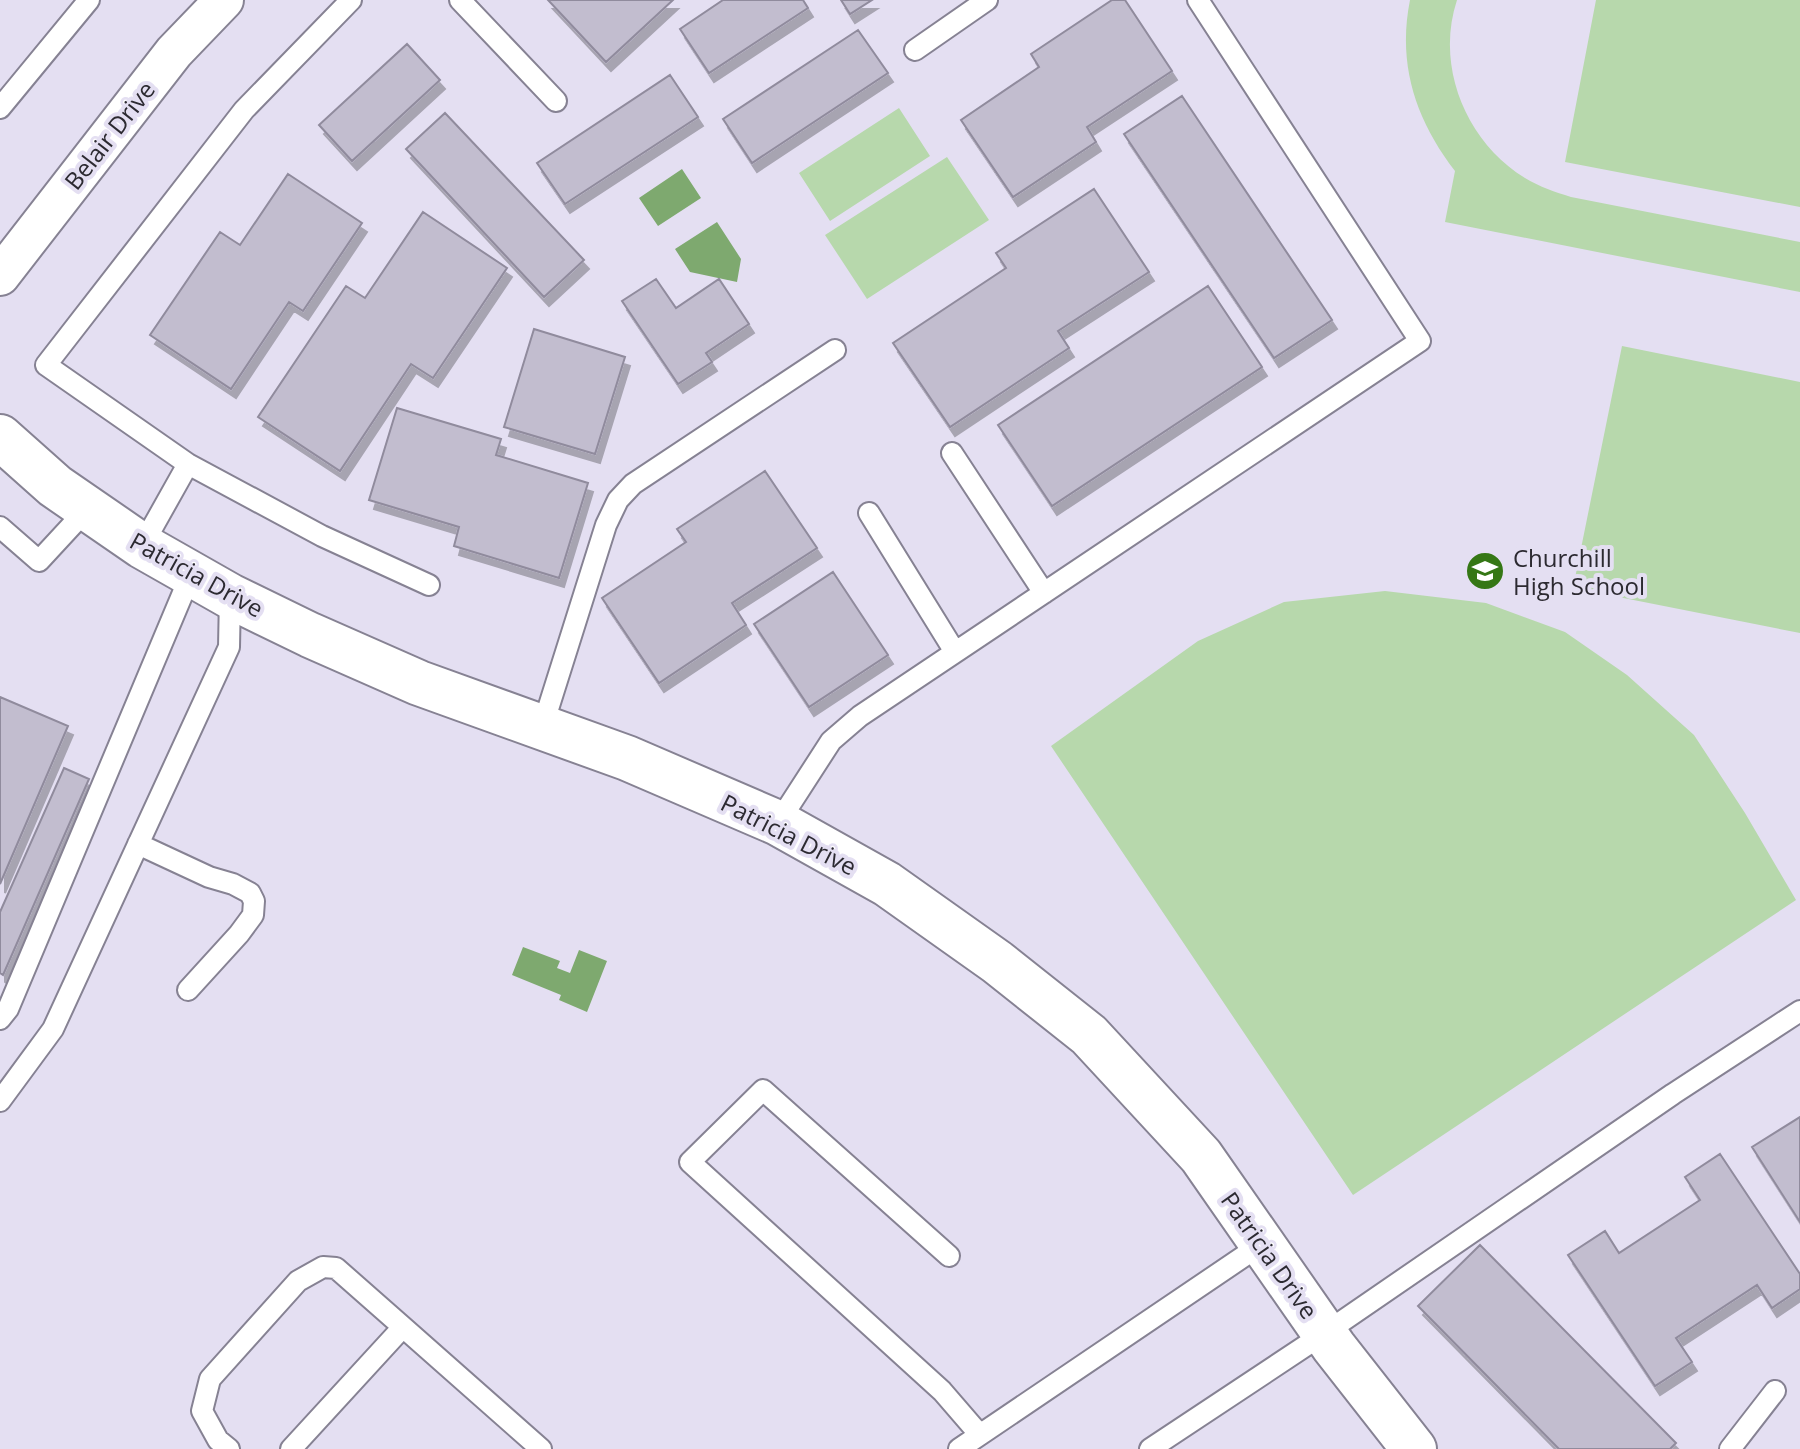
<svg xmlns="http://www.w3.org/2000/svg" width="1800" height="1449" font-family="'Open Sans',sans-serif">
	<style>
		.green { fill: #b7d8ac }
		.water { fill: #7ea96f }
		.building { fill: #c2bdcf; stroke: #908b9d; stroke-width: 2; filter: url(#shadow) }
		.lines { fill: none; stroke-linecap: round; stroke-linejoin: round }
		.service-casing { stroke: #868293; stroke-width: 24 }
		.minor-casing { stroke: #868293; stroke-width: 42 }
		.tertiary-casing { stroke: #868293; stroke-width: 48 }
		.service { stroke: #fff; stroke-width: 20 }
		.minor { stroke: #fff; stroke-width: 38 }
		.tertiary { stroke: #fff; stroke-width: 44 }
		.labels { text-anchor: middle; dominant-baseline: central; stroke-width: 8; stroke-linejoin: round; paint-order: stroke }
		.street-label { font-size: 24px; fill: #2c2a31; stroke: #e4dff2 }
		.poi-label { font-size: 24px; fill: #2c2a31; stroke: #e4dff2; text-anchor: start }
	</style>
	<defs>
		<filter id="shadow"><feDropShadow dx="5" dy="9" stdDeviation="0" flood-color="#0004"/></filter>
	</defs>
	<rect width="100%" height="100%" fill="#e4dff2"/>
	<path class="green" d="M 1410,0 L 1457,0 C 1435,66 1466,142 1525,178 C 1540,187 1555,192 1571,197 L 1800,242 L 1800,292 L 1445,222 L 1455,171 C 1416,120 1397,65 1410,0 Z
		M 1596,0 L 1800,0 L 1800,207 L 1565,162 Z
		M 899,108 L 930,156 L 830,221 L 799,173 Z
		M 947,157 L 989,220 L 867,299 L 825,235 Z
		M 1622,346 L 1800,382 L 1800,633 L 1573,588 Z
		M 1385,591 L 1486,603 L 1565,632 L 1627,675 L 1694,735 L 1745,813 L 1796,900 L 1353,1195 L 1051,746 L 1198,641 L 1284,602 Z"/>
	<path class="water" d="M 682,169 L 701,198 L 658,226 L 639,198 Z
		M 717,222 L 741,259 L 737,282 L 690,272 L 675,249 Z
		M 523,947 L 560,961 L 557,968 L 570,973 L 579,950 L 607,961 L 587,1012 L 559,1000 L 561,995 L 512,975 Z"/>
	<path class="building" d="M 548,0 L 673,0 L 606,62 Z
		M 723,0 L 803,0 L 808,8 L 709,73 L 680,29 Z
		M 841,0 L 872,0 L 850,14 Z
		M 1112,0 L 1125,0 L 1172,71 L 1087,127 L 1096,142 L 1013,197 L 961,120 L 1039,67 L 1031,54 Z
		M 858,30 L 888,73 L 752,163 L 723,119 Z
		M 407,44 L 440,80 L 352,161 L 319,125 Z
		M 670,75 L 698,117 L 565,204 L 537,163 Z
		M 1182,96 L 1332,320 L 1274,358 L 1124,134 Z
		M 445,113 L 584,260 L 544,297 L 406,149 Z
		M 288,174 L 362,223 L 303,311 L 289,302 L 231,389 L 150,335 L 220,232 L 240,245 Z
		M 1094,189 L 1149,272 L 1058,331 L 1069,348 L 950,427 L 893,343 L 1006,268 L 996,253 Z
		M 423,212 L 507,268 L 433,378 L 411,364 L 340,471 L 258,417 L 346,286 L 365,298 Z
		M 656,279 L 676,308 L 719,279 L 749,324 L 706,353 L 712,362 L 678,384 L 622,301 Z
		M 1208,286 L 1262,367 L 1052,506 L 998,425 Z
		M 534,329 L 625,357 L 595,454 L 504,427 Z
		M 397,408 L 501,439 L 496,455 L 588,483 L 559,578 L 454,546 L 459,527 L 369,500 Z
		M 765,471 L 817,548 L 732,603 L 746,625 L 659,683 L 602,598 L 686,542 L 677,529 Z
		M 833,572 L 888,655 L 809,707 L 754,624 Z
		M 0,697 L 68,726 L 0,884 Z
		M 64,768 L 89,779 L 3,975 L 0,973 L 0,912 Z
		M 1800,1117 L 1800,1222 L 1752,1147 Z
		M 1720,1154 L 1800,1274 L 1800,1289 L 1772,1308 L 1757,1285 L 1676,1338 L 1692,1362 L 1655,1386 L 1568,1255 L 1605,1231 L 1619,1253 L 1700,1200 L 1685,1177 Z
		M 1480,1245 L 1676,1443 L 1670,1449 L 1559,1449 L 1418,1306 Z"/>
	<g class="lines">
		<g class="service-casing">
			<path id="service" d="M 351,0 L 244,110 L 46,365 L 188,464 L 322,536 L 429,585
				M 460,0 L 556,101
				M 915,50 L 987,0
				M 0,108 L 89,0
				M 952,453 L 1044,593
				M 869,513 L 955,652
				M 0,527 L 39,561 L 88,508
				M 142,546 L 188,464
				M 542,728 L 606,525 L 618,500 L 633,484 L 835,350
				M 778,823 L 831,741 L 860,716 L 1420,341 L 1198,0
				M 138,844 L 209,877 L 233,884 L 250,893 L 254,901 L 253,915 L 239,934 L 188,990
				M 0,1019 L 8,1009 L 191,574
				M 0,1101 L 53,1029 L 229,647 L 230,596
				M 949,1256 L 763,1090 L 690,1162 L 942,1391 L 980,1435
				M 229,1449 L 218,1440 L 202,1411 L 210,1379 L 298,1281 L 323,1267 L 336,1268 L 403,1327
				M 291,1449 L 403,1327 L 541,1449
				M 959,1449 L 1262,1244
				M 1150,1449 L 1325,1333 L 1673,1094 L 1800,1011
				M 1730,1449 L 1775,1391"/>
		</g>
		<g class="minor-casing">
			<path id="minor" d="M 0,276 L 174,52 L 224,0"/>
		</g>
		<g class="tertiary-casing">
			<path id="tertiary" d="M 0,437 L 55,486 L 142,546 L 230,596 L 310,635 L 419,683 L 627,758 L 778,823 L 887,884 L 997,962 L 1089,1035 L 1201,1156 L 1334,1347 L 1414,1449"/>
		</g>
		<use href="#service" class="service"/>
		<use href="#minor" class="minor"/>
		<use href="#tertiary" class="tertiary"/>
	</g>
	<defs>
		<g id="school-disc" transform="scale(2)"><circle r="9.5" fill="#357715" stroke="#e4dff2"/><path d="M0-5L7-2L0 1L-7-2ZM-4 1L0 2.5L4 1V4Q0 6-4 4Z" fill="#fff"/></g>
	</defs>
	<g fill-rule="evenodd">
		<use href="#school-disc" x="1485" y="571"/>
	</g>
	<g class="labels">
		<g class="street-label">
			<text transform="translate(109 135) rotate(-52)">Belair Drive</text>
			<text transform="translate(197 574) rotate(29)">Patricia Drive</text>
			<text transform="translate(789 834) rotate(27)">Patricia Drive</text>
			<text transform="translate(1270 1255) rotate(55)">Patricia Drive</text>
		</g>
		<g class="poi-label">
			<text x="1513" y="557">Churchill<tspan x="1513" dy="28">High School</tspan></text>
		</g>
	</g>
</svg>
